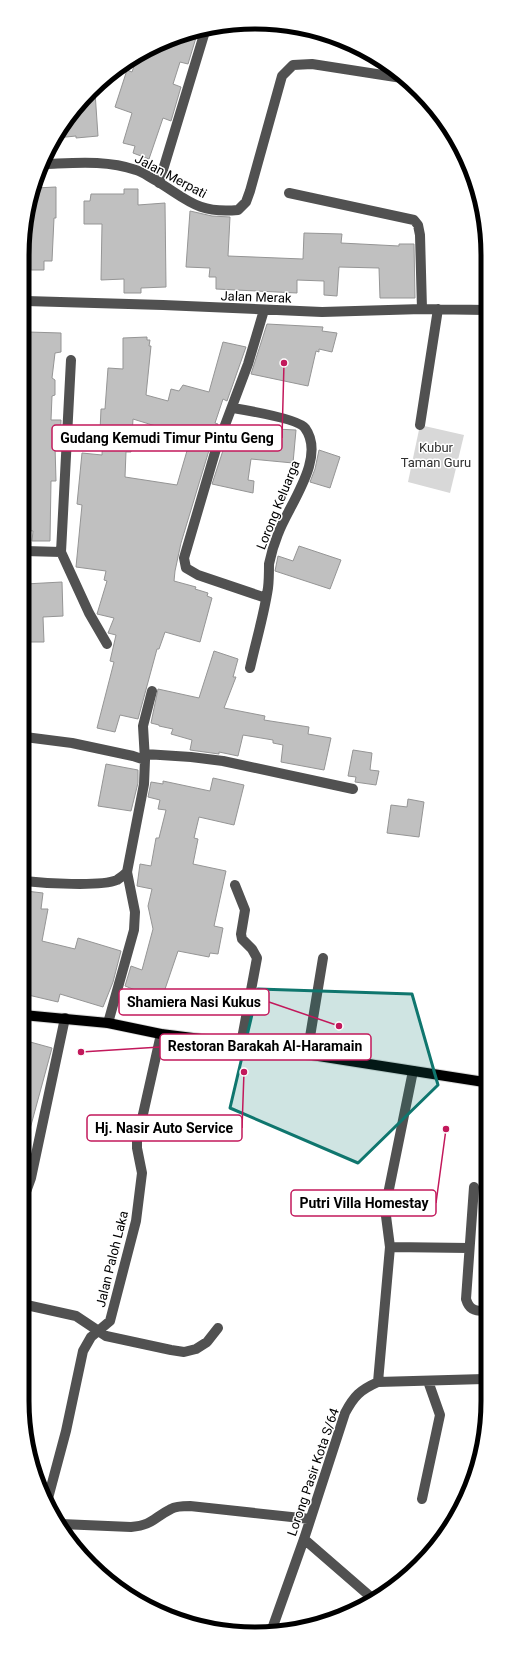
<svg xmlns="http://www.w3.org/2000/svg" width="510" height="1656" font-family="Roboto,sans-serif">
	<style>
		.green { fill: #d8d8d8 }
		.building { fill: #c0c0c0; stroke: #959595; fill-rule: evenodd }
		.lines { fill: none; stroke-linecap: round; stroke-linejoin: round }
		.major-casing { stroke: #dbdbdb; stroke-width: 12 }
		.minor { stroke: #515151; stroke-width: 10 }
		.major { stroke: #000; stroke-width: 10 }
		.marked { fill: #0f766e; fill-opacity: 0.2; stroke: #0f766e; stroke-width: 3; stroke-linejoin: round }
		.labels { text-anchor: middle; dominant-baseline: central; stroke-width: 3; stroke-linejoin: round; paint-order: stroke }
		.street-label { font-size: 13px; fill: #000; stroke: #fff }
		.park-label { font-size: 13px; fill: #2f2f2f; stroke: #fff }
		.rim { fill: none; stroke: #000; stroke-width: 5 }
		.leader { fill: none; stroke: #c2185b; stroke-width: 1.5 }
		.callout-dot { fill: #c2185b; stroke: #fff; stroke-width: 1.5 }
		.callout { fill: #fff; stroke: #c2185b; stroke-width: 1.5 }
		.callout-label { font-size: 14px; text-anchor: middle; font-weight: bold; fill: #000 }
	</style>
	<rect width="100%" height="100%" fill="#fff"/>
	<path class="green" d="M 420,425 L 464,435 L 450,493 L 408,482 Z"/>
	<path class="building" d="M 198,31 L 188,64 L 180,62 L 173,84 L 181,87 L 171,121 L 163,118 L 149,159 L 133,153 L 135,146 L 123,143 L 132,113 L 115,107 L 127,70 L 132,72 L 137,57 Z
		M 95,92 L 98,136 L 76,138 L 76,136 L 56,138 L 61,125 Z
		M 56,187 L 56,218 L 54,218 L 52,261 L 44,261 L 44,270 L 31,270 L 32,219 L 26,219 L 27,209 L 35,188 Z
		M 124,189 L 138,189 L 138,205 L 165,203 L 166,287 L 141,288 L 141,293 L 124,293 L 124,279 L 101,280 L 102,224 L 84,224 L 84,201 L 90,201 L 91,194 L 124,194 Z
		M 190,211 L 212,216 L 230,217 L 228,256 L 303,259 L 304,233 L 342,234 L 341,243 L 399,246 L 399,244 L 414,244 L 415,298 L 380,298 L 379,268 L 339,267 L 337,296 L 324,295 L 324,281 L 297,280 L 297,293 L 216,289 L 216,277 L 209,277 L 210,268 L 186,267 Z
		M 267,324 L 323,327 L 322,331 L 337,333 L 332,352 L 319,349 L 319,352 L 316,351 L 308,386 L 251,374 Z
		M 28,332 L 61,333 L 61,352 L 55,353 L 52,378 L 55,380 L 55,395 L 52,396 L 51,420 L 61,420 L 60,446 L 55,446 L 56,481 L 51,481 L 50,541 L 32,541 L 33,531 L 25,530 L 26,371 L 28,371 Z
		M 147,337 L 147,340 L 150,340 L 149,346 L 151,346 L 146,395 L 168,401 L 171,389 L 179,391 L 183,385 L 209,392 L 223,342 L 246,347 L 227,401 L 223,399 L 215,423 L 218,424 L 210,447 L 181,543 L 175,571 L 174,581 L 196,587 L 195,589 L 208,593 L 207,596 L 212,598 L 200,642 L 165,632 L 159,649 L 157,649 L 138,719 L 120,715 L 115,732 L 97,728 L 114,662 L 110,661 L 116,635 L 108,633 L 114,618 L 97,614 L 107,581 L 104,580 L 106,571 L 76,567 L 82,505 L 77,504 L 82,453 L 102,455 L 103,431 L 100,431 L 101,409 L 105,409 L 108,368 L 123,369 L 123,338 ZM 133,419 L 191,437 L 177,485 L 125,477 L 126,452 L 131,452 Z
		M 231,426 L 275,434 L 276,429 L 296,430 L 293,463 L 251,459 L 248,480 L 254,481 L 253,493 L 212,484 Z
		M 319,450 L 340,457 L 330,488 L 310,482 L 315,469 Z
		M 299,546 L 341,560 L 330,589 L 275,571 L 278,556 L 293,561 Z
		M 62,582 L 63,616 L 43,617 L 44,642 L 25,642 L 25,584 Z
		M 214,651 L 238,659 L 233,677 L 236,677 L 224,708 L 265,716 L 264,720 L 309,727 L 308,734 L 331,738 L 324,770 L 281,762 L 283,745 L 273,743 L 273,740 L 243,735 L 238,756 L 219,752 L 219,754 L 190,750 L 192,740 L 171,734 L 173,729 L 159,726 L 159,725 L 151,723 L 158,689 L 199,698 Z
		M 353,750 L 372,753 L 370,770 L 379,771 L 376,785 L 355,782 L 356,777 L 348,776 Z
		M 106,764 L 138,770 L 138,783 L 131,811 L 98,806 Z
		M 213,778 L 244,785 L 234,825 L 199,817 L 194,838 L 198,839 L 193,864 L 226,871 L 214,926 L 223,928 L 218,954 L 210,953 L 209,957 L 178,951 L 163,995 L 155,993 L 153,997 L 125,986 L 131,966 L 142,970 L 153,929 L 148,906 L 152,889 L 137,886 L 140,864 L 151,866 L 156,838 L 159,838 L 166,810 L 158,809 L 160,800 L 148,797 L 151,782 L 163,784 L 163,781 L 210,791 Z
		M 408,799 L 424,802 L 419,837 L 387,833 L 391,805 L 407,807 Z
		M 26,891 L 43,893 L 41,909 L 48,909 L 42,941 L 75,949 L 78,938 L 121,951 L 113,982 L 103,1007 L 60,994 L 58,1002 L 24,994 L 24,903 Z
		M 23,1040 L 52,1048 L 27,1140 L 23,1140 Z"/>
	<g class="lines">
		<g class="major-casing">
			<path id="major" d="M 23,1015 L 108,1023 L 161,1034 L 241,1044 L 484,1082"/>
		</g>
		<path class="minor" d="M 45,164 C 76,163 106,160 136,170 C 143,172 149,177 155,180 C 187,199 197,214 238,210 L 246,202 L 250,191 L 282,76 L 293,65 L 312,64 L 402,78
			M 159,183 L 206,28
			M 289,193 L 414,220 L 418,225 L 420,235 L 422,309
			M 26,301 L 163,305 L 322,312 L 422,309 L 486,310
			M 264,310 L 248,364 L 216,449 L 184,558 L 186,568 L 198,575 L 266,598
			M 71,360 L 61,552 L 89,613 L 107,644
			M 233,408 C 245,410 299,419 305,428 C 327,458 288,506 278,534 C 274,544 271,554 269,564 C 269,572 269,580 268,588 C 264,615 256,641 250,668
			M 420,425 L 438,309
			M 25,551 L 61,552
			M 25,737 L 72,743 L 133,756 L 145,760
			M 145,754 L 191,757 L 223,761 L 353,789
			M 24,881 C 43,883 100,887 117,880 C 120,878 124,875 127,872 L 144,784 L 145,760 L 143,726 L 152,691
			M 235,885 L 245,910 L 241,934 L 242,939 L 252,949 L 257,958 L 241,1044
			M 108,1023 L 134,930 L 135,912 L 127,872
			M 307,1055 L 323,958
			M 474,1187 L 466,1299 C 469,1309 474,1311 484,1311
			M 23,1200 L 31,1178 L 65,1018
			M 390,1247 L 469,1248
			M 22,1304 L 76,1316 L 106,1336 L 171,1350 L 184,1352 L 196,1349 L 207,1342 L 218,1328
			M 378,1382 L 484,1379
			M 422,1499 L 440,1415 L 428,1381
			M 47,1502 L 66,1431 L 83,1351 L 91,1337 L 110,1321 L 136,1221 L 142,1173 L 137,1148 L 137,1141 L 161,1034
			M 61,1524 L 131,1527 C 153,1525 153,1518 171,1509 C 176,1506 184,1506 190,1506 L 310,1519
			M 304,1539 L 372,1598
			M 272,1629 L 304,1539 L 345,1413 C 354,1396 360,1390 378,1382 L 390,1247 L 386,1216 L 387,1199 L 413,1071"/>
		<use href="#major" class="major"/>
	</g>
	<path class="marked" d="M 258,989 L 412,994 L 438,1085 L 358,1163 L 230,1108 Z"/>
	<g class="labels">
		<g class="street-label">
			<text transform="translate(171 176) rotate(28)">Jalan Merpati</text>
			<text transform="translate(256 297) rotate(2)">Jalan Merak</text>
			<text transform="translate(278 505) rotate(-68)">Lorong Keluarga</text>
			<text transform="translate(112 1259) rotate(-76)">Jalan Paloh Laka</text>
			<text transform="translate(313 1472) rotate(-71)">Lorong Pasir Kota S/64</text>
		</g>
		<g class="park-label">
			<text x="436" y="447">Kubur<tspan x="436" dy="15">Taman Guru</tspan></text>
		</g>
	</g>
	<path d="M0 0H510V1656H0ZM255 29H255A226 226 0 0 1 481 255V1401A226 226 0 0 1 255 1627H255A226 226 0 0 1 29 1401V255A226 226 0 0 1 255 29Z" fill="#fff" fill-rule="evenodd"/>
	<path class="rim" d="M255 29H255A226 226 0 0 1 481 255V1401A226 226 0 0 1 255 1627H255A226 226 0 0 1 29 1401V255A226 226 0 0 1 255 29Z"/>
	<path class="leader" d="M284 363L282 438M339 1026L269 1002M81 1052L160 1047M244 1072L242 1128M446 1129L436 1203"/>
	<g class="callout-dot">
		<circle cx="284" cy="363" r="4"/>
		<circle cx="339" cy="1026" r="4"/>
		<circle cx="81" cy="1052" r="4"/>
		<circle cx="244" cy="1072" r="4"/>
		<circle cx="446" cy="1129" r="4"/>
	</g>
	<g class="callout">
		<rect x="52" y="425" width="230" height="26" rx="4"/>
		<rect x="119" y="989" width="150" height="26" rx="4"/>
		<rect x="160" y="1034" width="211" height="26" rx="4"/>
		<rect x="87" y="1115" width="155" height="26" rx="4"/>
		<rect x="291" y="1190" width="145" height="26" rx="4"/>
	</g>
	<g class="callout-label">
		<text x="167" y="443">Gudang Kemudi Timur Pintu Geng</text>
		<text x="194" y="1007">Shamiera Nasi Kukus</text>
		<text x="265" y="1051">Restoran Barakah Al-Haramain</text>
		<text x="164" y="1133">Hj. Nasir Auto Service</text>
		<text x="364" y="1208">Putri Villa Homestay</text>
	</g>
</svg>
